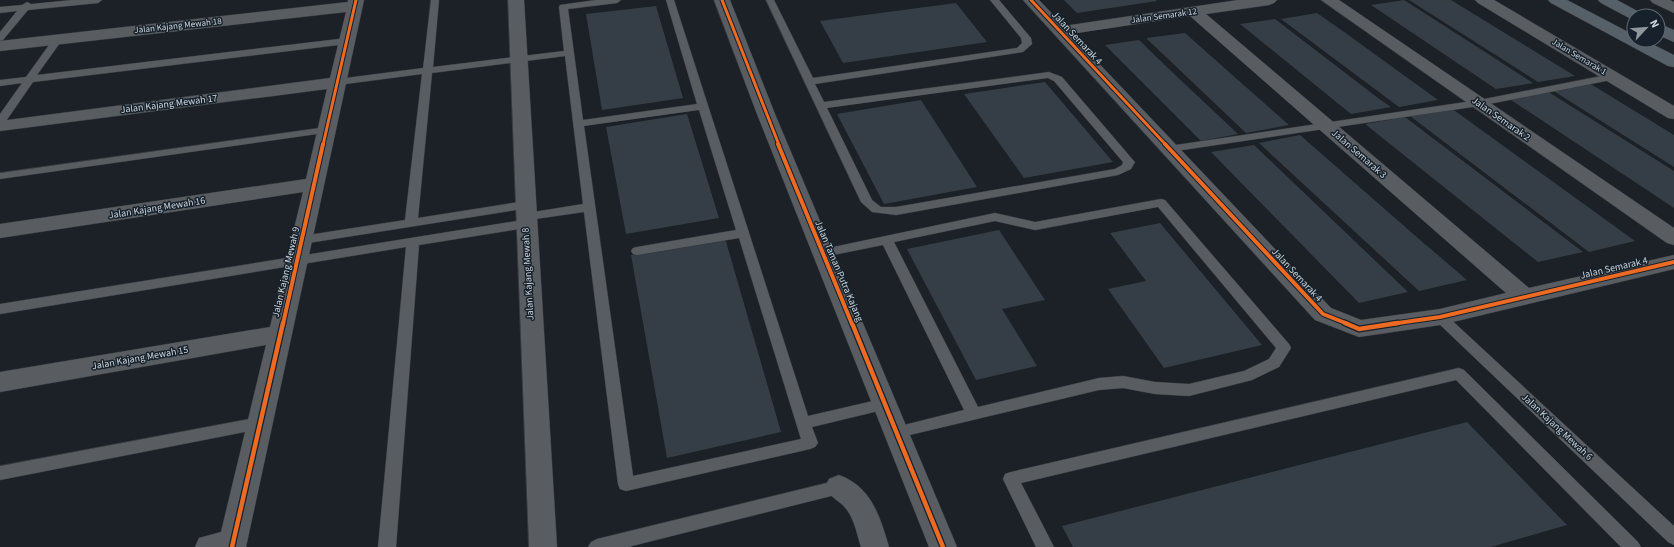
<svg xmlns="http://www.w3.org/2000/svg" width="1674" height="547" font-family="'Source Sans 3',sans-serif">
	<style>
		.building { fill: #353e47 }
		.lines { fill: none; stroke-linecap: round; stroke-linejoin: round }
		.service-casing { stroke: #373b40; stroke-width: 1 }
		.minor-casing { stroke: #373b40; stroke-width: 1 }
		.tertiary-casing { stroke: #373b40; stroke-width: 1 }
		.motorway-casing { stroke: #373b40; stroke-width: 1 }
		.service { fill: #595d62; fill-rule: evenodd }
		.minor { fill: #595d62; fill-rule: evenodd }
		.tertiary { fill: #595d62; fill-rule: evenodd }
		.motorway { fill: #566068; fill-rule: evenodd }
		.cycleway-far2-casing { stroke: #16212b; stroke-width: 5 }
		.cycleway-far1-casing { stroke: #16212b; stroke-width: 6 }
		.cycleway-casing { stroke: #16212b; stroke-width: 7 }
		.cycleway-far2 { stroke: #ed6a23; stroke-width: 3 }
		.cycleway-far1 { stroke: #ed6a23; stroke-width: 4 }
		.cycleway { stroke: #ed6a23; stroke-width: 4.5 }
		.labels { text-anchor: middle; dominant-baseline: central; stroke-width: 3; stroke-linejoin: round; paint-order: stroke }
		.far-street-label { font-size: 9px; fill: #ced5dc; stroke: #16212b }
		.street-label { font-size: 10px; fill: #ced5dc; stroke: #16212b }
	</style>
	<rect width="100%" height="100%" fill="#1b2126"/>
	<path class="building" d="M 1064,0 L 1156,0 L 1157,1 L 1077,13 Z
		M 1404,0 L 1482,50 L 1533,83 L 1496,89 L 1371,5 Z
		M 1409,0 L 1451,0 L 1575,76 L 1538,82 Z
		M 956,3 L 987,42 L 843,63 L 820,21 Z
		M 656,6 L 683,98 L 602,110 L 586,14 Z
		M 1317,13 L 1347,34 L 1438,100 L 1399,107 L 1281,19 Z
		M 1275,19 L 1378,98 L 1391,107 L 1351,114 L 1240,24 Z
		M 1185,33 L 1238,80 L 1289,125 L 1246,133 L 1146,38 Z
		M 1139,40 L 1171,71 L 1238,134 L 1201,141 L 1105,45 Z
		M 1045,82 L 1113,162 L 1024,178 L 964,94 Z
		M 1589,83 L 1674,135 L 1674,167 L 1552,90 Z
		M 1547,91 L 1674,171 L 1674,208 L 1508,98 Z
		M 921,100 L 977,187 L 884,204 L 837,114 Z
		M 1451,108 L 1635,241 L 1589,252 L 1410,116 Z
		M 687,114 L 719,218 L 626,234 L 606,127 Z
		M 1405,117 L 1583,252 L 1538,262 L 1365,124 Z
		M 1300,135 L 1419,239 L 1467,280 L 1419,291 L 1259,143 Z
		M 1254,145 L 1408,292 L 1359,303 L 1211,152 Z
		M 1160,223 L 1262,345 L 1164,368 L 1108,289 L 1146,281 L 1110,233 Z
		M 999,230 L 1045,300 L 1002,309 L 1037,366 L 976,380 L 907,249 Z
		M 725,238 L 781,432 L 667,458 L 631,255 Z
		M 1467,422 L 1567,525 L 1491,547 L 1073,547 L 1062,526 Z"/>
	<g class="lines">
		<g class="service-casing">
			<path id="service" d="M 72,0 L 102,0 L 98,3 L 28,10 L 3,40 L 0,41 L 0,32 L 17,11 L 0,13 L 0,7 L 22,5 L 27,2 L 31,4 Z
				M 431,0 L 439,0 L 433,67 L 564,51 L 559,7 L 560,5 L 596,0 L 621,0 L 617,3 L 568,9 L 583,120 L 697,104 L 666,0 L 674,0 L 808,416 L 886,398 L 891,400 L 893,404 L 891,408 L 812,427 L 818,443 L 815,447 L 810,449 L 626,491 L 620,489 L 618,484 L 584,212 L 528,220 L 532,224 L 526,228 L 419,245 L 396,547 L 378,547 L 406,247 L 0,314 L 0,304 L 523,220 L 519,217 L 521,214 L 583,204 L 565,56 L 432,73 L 418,218 L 525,201 L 529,202 L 531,205 L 529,208 L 302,244 L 298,243 L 296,240 L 298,237 L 302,236 L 405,220 L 422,74 L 338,85 L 333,82 L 338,79 L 423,68 ZM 699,110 L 736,230 L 637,247 L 633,248 L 631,251 L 633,254 L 637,255 L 739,238 L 801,439 L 633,476 L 584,126 Z
				M 766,0 L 774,0 L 813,78 L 1017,48 L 1022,43 L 1021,38 L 990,0 L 999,0 L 1031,38 L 1032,44 L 1023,52 L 815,84 L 824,102 L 1049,72 L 1062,77 L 1133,160 L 1135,162 L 1131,169 L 1118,175 L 896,215 L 872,212 L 861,202 ZM 1048,78 L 1054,81 L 1123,162 L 1122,165 L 1115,169 L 896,207 L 881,207 L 872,200 L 827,108 Z
				M 57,37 L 62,40 L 37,75 L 347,38 L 352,41 L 347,44 L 33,82 L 4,124 L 0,125 L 0,114 L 22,83 L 0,86 L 0,80 L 26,77 L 54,38 Z
				M 1612,74 L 1617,77 L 1616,79 L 1479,106 L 1169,152 L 1163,149 L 1169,146 L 1479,100 Z
				M 327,127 L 331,128 L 332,130 L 331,132 L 0,179 L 0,173 Z
				M 1161,199 L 1165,200 L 1289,344 L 1291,348 L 1279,367 L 1252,380 L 1189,396 L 1155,394 L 1123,388 L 1099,390 L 897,438 L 892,436 L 889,432 L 892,428 L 964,410 L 883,245 L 823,257 L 819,256 L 817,253 L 819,250 L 995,213 L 1035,222 ZM 1158,207 L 1276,348 L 1269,359 L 1244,371 L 1189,384 L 1155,382 L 1123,376 L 1099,378 L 978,407 L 894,242 L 995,221 L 1035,230 Z
				M 1440,312 L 1445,314 L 1674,526 L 1674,545 L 1668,542 L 1435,320 L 1433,317 L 1435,314 Z
				M 1459,368 L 1464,370 L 1638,542 L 1641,547 L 1621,547 L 1456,380 L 1021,483 L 1054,547 L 1036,547 L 1003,479 L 1005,474 L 1011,472 Z
				M 260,417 L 265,419 L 268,423 L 265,427 L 260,429 L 0,480 L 0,466 Z
				M 839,480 L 845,482 L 847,487 L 845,492 L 839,494 L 628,547 L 588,547 L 591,542 L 597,539 Z"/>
		</g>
		<g class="minor-casing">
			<path id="minor" d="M 348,0 L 364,0 L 246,547 L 195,547 L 199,538 L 221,532 L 266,345 L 0,392 L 0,372 L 270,327 L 303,192 L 0,238 L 0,224 L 306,179 L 327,89 L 0,131 L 0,121 L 330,78 L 346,12 L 0,51 L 0,41 L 348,2 Z
				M 508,0 L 524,0 L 557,547 L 529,547 Z
				M 1023,0 L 1039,0 L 1064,26 L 1238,0 L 1277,0 L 1274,3 L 1269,5 L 1206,14 L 1529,288 L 1674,255 L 1674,269 L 1440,325 L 1359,337 L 1315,320 ZM 1190,16 L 1506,293 L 1440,309 L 1361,320 L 1331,308 L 1071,34 Z
				M 1321,0 L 1339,0 L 1674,228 L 1674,245 L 1667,243 Z
				M 1475,0 L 1494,0 L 1674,106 L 1674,119 L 1668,118 L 1478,3 Z
				M 1650,0 L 1670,0 L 1674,2 L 1674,13 L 1653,3 Z
				M 839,475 C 872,487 880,517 889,547 L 861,547 C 857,535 855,521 847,510 C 841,501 831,499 825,487 L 829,479 Z"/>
		</g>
		<g class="tertiary-casing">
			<path id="tertiary" d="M 714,0 L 730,0 L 775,114 L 957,547 L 929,547 L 757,114 Z"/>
		</g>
		<g class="motorway-casing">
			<path id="motorway" d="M 1548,0 L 1567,0 L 1634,35 L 1634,40 L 1644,40 L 1674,55 L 1674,67 L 1668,66 L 1551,3 Z
				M 1598,0 L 1617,0 L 1641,13 L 1644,16 L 1634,16 L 1634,20 L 1631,19 L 1601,3 Z
				M 1658,23 L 1674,30 L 1674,42 L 1658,35 Z"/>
		</g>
		<use href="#service" class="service"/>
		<use href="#minor" class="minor"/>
		<use href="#tertiary" class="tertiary"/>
		<use href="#motorway" class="motorway"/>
		<g class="cycleway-far2-casing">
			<path id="cycleway-far2" d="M 722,0 L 779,145
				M 1031,0 L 1166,145
				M 323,145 L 356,0"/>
		</g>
		<g class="cycleway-far1-casing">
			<path id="cycleway-far1" d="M 778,144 L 852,324
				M 1165,144 L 1323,314 L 1348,324
				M 283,324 L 323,144
				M 1391,324 L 1440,317 L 1674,262"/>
		</g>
		<g class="cycleway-casing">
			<path id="cycleway" d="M 852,323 L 943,547
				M 1345,323 L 1359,329 L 1398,323
				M 232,547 L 283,323"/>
		</g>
		<use href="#cycleway-far2" class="cycleway-far2"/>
		<use href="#cycleway-far1" class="cycleway-far1"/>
		<use href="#cycleway" class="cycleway"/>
	</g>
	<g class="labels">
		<g class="far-street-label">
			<text transform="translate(1164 16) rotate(-8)">Jalan Semarak 12</text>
			<text transform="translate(178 26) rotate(-6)">Jalan Kajang Mewah 18</text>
			<text transform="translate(1579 57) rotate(31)">Jalan Semarak 1</text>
		</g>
		<g class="street-label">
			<text transform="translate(1077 38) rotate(47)">Jalan Semarak 4</text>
			<text transform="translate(169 104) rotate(-7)">Jalan Kajang Mewah 17</text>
			<text transform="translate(1501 119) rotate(35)">Jalan Semarak 2</text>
			<text transform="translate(1359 154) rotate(41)">Jalan Semarak 3</text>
			<text transform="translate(157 208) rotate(-9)">Jalan Kajang Mewah 16</text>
			<text transform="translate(1614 268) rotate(-13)">Jalan Semarak 4</text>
			<text transform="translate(839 271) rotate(67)">Jalan Taman Putra Kajang</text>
			<text transform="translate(286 272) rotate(-77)">Jalan Kajang Mewah 9</text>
			<text transform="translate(528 274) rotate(-93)">Jalan Kajang Mewah 8</text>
			<text transform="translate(1297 275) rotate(47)">Jalan Semarak 4</text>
			<text transform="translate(140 358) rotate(-10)">Jalan Kajang Mewah 15</text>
			<text transform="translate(1557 427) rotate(43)">Jalan Kajang Mewah 6</text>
		</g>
	</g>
	<g transform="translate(1646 28) rotate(64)"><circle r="19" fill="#16212b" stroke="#606972"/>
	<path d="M0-3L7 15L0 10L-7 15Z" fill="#8f969c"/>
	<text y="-6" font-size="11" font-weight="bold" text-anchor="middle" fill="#ced5dc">N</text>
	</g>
</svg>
